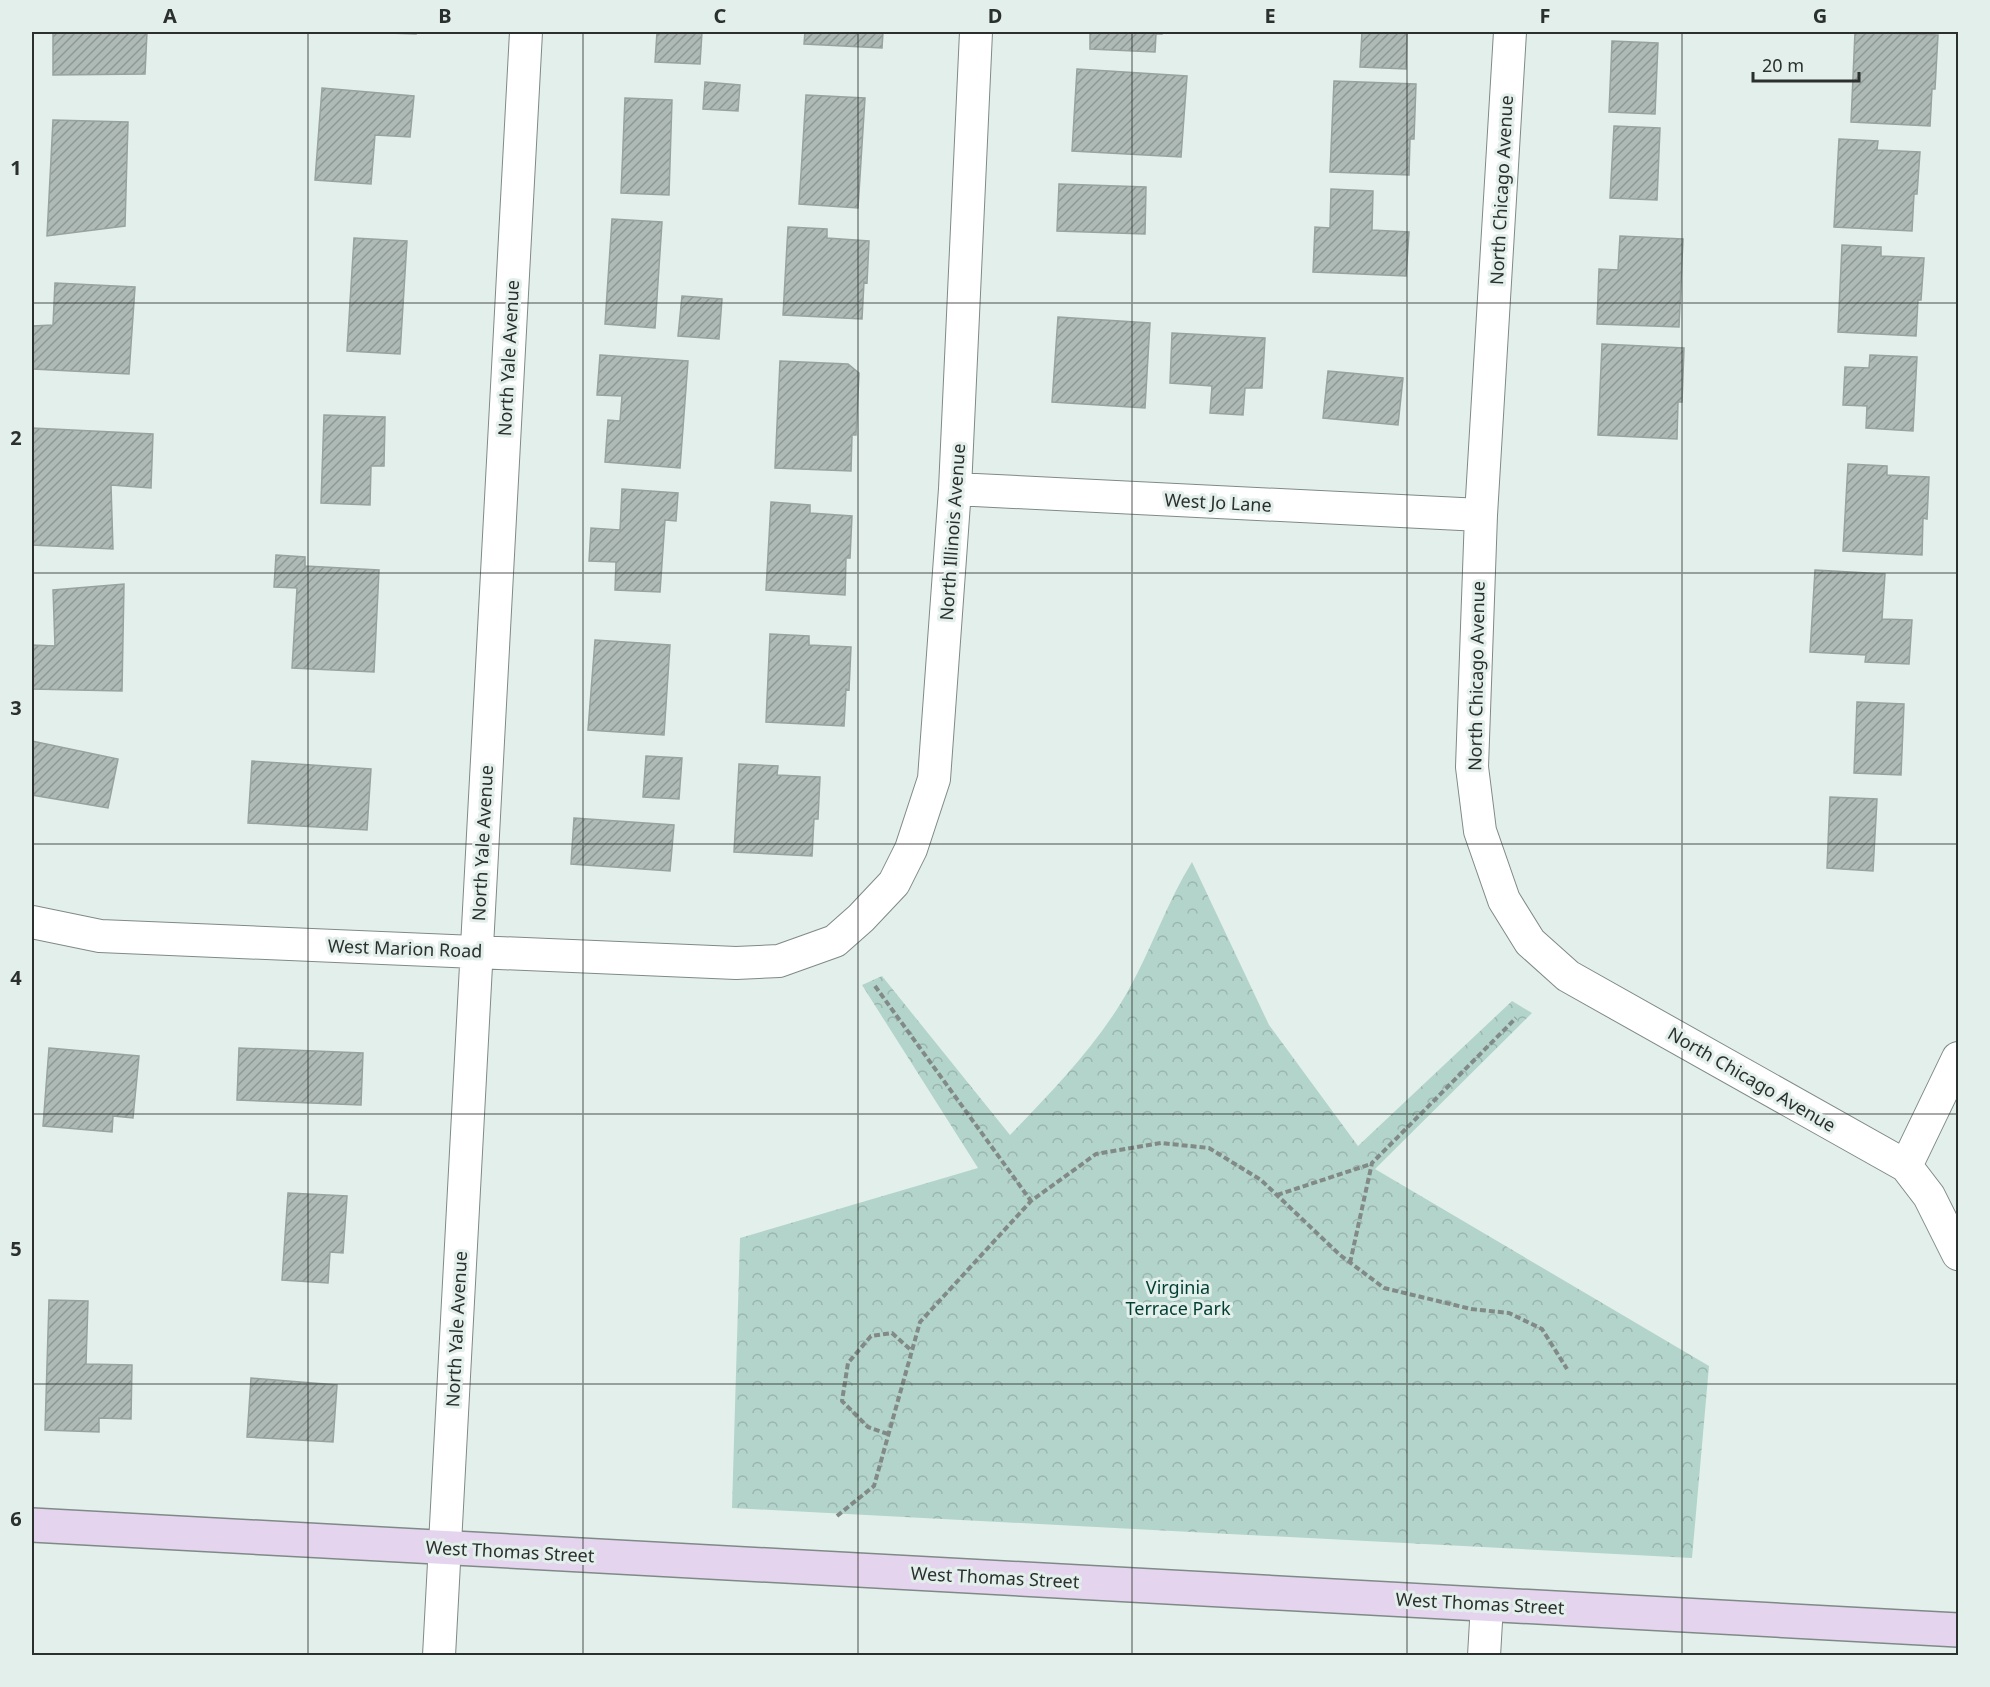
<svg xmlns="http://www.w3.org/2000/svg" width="1990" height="1687" font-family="'Noto Sans',sans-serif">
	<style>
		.park { fill: url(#park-crowns) }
		.building { fill: url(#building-hatch); stroke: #98a3a0; stroke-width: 1.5 }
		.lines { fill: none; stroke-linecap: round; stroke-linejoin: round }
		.street-casing { stroke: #7f8a87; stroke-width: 34 }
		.secondary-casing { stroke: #7f8a87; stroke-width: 36 }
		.path { stroke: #828a87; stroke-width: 4; stroke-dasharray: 6 3; stroke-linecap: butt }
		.street { stroke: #fff; stroke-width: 32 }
		.secondary { stroke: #e5d4ee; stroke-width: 33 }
		.grid { fill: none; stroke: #2b302e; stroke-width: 1.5; stroke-opacity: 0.55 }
		.labels { text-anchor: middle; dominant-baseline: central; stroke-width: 6; stroke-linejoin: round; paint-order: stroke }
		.street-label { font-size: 18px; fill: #2b302e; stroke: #e3efeb }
		.park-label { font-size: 18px; fill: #003e33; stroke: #e3efeb }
		.neatline { fill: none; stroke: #2b302e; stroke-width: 2 }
		.grid-label { font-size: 20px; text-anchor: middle; font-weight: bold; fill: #2b302e }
	</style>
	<defs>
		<pattern id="park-crowns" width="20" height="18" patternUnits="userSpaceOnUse" patternTransform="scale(1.5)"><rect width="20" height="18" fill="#b3d4ca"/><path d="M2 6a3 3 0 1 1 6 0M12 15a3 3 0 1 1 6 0" fill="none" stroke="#9ab6ae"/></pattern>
		<pattern id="building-hatch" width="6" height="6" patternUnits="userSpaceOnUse" patternTransform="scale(1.5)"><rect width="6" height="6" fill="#aebab6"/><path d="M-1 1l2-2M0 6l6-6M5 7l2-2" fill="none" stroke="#8e9894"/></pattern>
	</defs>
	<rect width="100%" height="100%" fill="#e3efeb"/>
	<path class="park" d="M 1192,862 L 1269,1025 L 1358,1146 L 1512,1001 L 1532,1013 L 1375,1169 L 1709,1366 L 1692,1558 L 732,1508 L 740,1238 L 978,1168 L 862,985 L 882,976 L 1010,1135 C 1053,1090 1098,1045 1129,989 C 1152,948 1167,902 1192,862 Z"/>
	<path class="building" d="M 53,32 L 147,32 L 145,74 L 53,75 Z
		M 360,32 L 416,32 L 416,34 Z
		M 657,32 L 702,32 L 700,64 L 655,62 Z
		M 805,32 L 883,32 L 882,48 L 804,44 Z
		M 1090,32 L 1162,32 L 1162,34 L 1156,34 L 1155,52 L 1090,49 Z
		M 1362,32 L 1407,32 L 1406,69 L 1360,67 Z
		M 1855,32 L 1938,35 L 1935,89 L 1932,89 L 1930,126 L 1851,122 Z
		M 1612,41 L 1658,43 L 1655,114 L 1609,112 Z
		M 1077,69 L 1187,76 L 1181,157 L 1072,151 Z
		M 1334,81 L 1416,84 L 1414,139 L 1410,139 L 1409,175 L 1330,172 Z
		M 705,82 L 740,85 L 738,111 L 703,109 Z
		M 322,88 L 414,96 L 410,137 L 375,135 L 371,184 L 315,180 Z
		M 806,95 L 865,98 L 858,208 L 799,204 Z
		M 625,98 L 672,100 L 669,195 L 621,193 Z
		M 53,120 L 128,122 L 125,226 L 47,236 Z
		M 1614,126 L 1660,128 L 1657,200 L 1610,198 Z
		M 1839,139 L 1878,141 L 1877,150 L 1920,152 L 1917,194 L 1914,194 L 1912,231 L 1834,227 Z
		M 1059,184 L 1146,187 L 1145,234 L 1057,231 Z
		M 1331,189 L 1373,191 L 1372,230 L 1409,232 L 1406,276 L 1313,272 L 1315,227 L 1330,228 Z
		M 612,219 L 662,222 L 655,328 L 605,324 Z
		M 788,227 L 827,229 L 827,238 L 869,241 L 867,283 L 864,282 L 862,319 L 783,315 Z
		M 1620,236 L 1683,239 L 1679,327 L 1597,324 L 1599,269 L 1618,270 Z
		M 354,238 L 407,241 L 400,354 L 347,351 Z
		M 1842,245 L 1881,247 L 1881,256 L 1924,258 L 1921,300 L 1918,300 L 1916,336 L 1838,332 Z
		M 55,283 L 135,287 L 129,374 L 33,369 L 32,326 L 53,325 Z
		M 682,296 L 722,299 L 719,339 L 678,336 Z
		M 1058,317 L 1150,323 L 1145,408 L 1052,402 Z
		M 1172,333 L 1265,338 L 1262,388 L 1245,388 L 1243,415 L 1210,413 L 1212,386 L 1170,383 Z
		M 1602,344 L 1684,348 L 1682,402 L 1678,402 L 1677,439 L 1598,435 Z
		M 600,355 L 688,361 L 680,468 L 605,462 L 608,420 L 620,421 L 622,396 L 597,395 Z
		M 1870,355 L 1917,357 L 1913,431 L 1866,428 L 1867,406 L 1843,405 L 1845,367 L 1869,368 Z
		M 780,361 L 848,364 L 859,373 L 856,435 L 852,435 L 851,471 L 775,468 Z
		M 1328,371 L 1403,378 L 1398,425 L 1323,418 Z
		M 324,415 L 385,417 L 384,466 L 371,466 L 370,505 L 321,503 Z
		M 32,428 L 153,434 L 151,488 L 111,485 L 113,549 L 32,545 Z
		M 1848,464 L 1887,466 L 1887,475 L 1929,477 L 1927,519 L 1923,518 L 1922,555 L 1843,551 Z
		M 622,489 L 678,493 L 676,521 L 665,520 L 660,592 L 615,590 L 616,562 L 589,561 L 591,528 L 620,530 Z
		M 771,502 L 810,505 L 810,513 L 852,516 L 850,558 L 846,558 L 845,595 L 766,590 Z
		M 276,555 L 305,557 L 305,566 L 379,570 L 374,672 L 292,668 L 297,588 L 274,587 Z
		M 1815,570 L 1885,574 L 1882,619 L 1912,620 L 1909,664 L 1865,662 L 1866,655 L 1810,652 Z
		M 124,584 L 122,691 L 32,689 L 32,645 L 55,646 L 53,590 Z
		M 770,634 L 809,636 L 809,645 L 851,647 L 849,690 L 846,689 L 844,726 L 766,722 Z
		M 595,640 L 670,645 L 664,735 L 588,730 Z
		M 1857,702 L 1904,704 L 1901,775 L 1854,773 Z
		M 32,741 L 118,759 L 108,808 L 32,795 Z
		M 646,756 L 682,758 L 679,799 L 643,797 Z
		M 252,761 L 371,769 L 367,830 L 248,823 Z
		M 739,764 L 778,766 L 777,775 L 820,777 L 818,819 L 814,819 L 812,856 L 734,852 Z
		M 1830,797 L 1877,799 L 1873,871 L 1827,868 Z
		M 574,818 L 674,825 L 670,871 L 571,864 Z
		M 49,1048 L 139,1056 L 133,1118 L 113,1116 L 112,1132 L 43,1126 Z
		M 239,1048 L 363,1053 L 361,1105 L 237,1100 Z
		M 288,1193 L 347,1196 L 343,1253 L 330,1252 L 328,1283 L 282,1280 Z
		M 49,1300 L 88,1301 L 86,1364 L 132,1365 L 131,1419 L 99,1418 L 99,1432 L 45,1430 Z
		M 251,1378 L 337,1385 L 333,1442 L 247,1437 Z"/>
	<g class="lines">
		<g class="street-casing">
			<path id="street" d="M 1510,32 L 1481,515 L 1472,767 L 1480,831 L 1504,900 L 1530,942 L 1568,976 L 1906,1166 L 1929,1196 L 1958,1254
				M 955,489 L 1481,515
				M 32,922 L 100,936 L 736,963 L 779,961 L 835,941 L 861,918 L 894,883 L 911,849 L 934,779 L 955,489 L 976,32
				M 1906,1166 L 1958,1058
				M 439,1656 L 526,32
				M 1484,1656 L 1487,1604"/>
		</g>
		<g class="secondary-casing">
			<path id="secondary" d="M 32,1525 L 1958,1630"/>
		</g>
		<path class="path" d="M 875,986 L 1031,1201
			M 1277,1195 L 1371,1164
			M 1350,1263 L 1372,1163 L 1516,1018
			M 888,1434 L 868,1427 L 842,1401 L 848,1363 L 871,1336 L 892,1333 L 912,1351
			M 837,1516 L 874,1486 L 920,1322 L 1031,1201 L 1096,1154 L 1161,1143 L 1209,1148 L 1261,1180 L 1340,1255 L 1384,1288 L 1471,1309 L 1509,1313 L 1542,1329 L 1567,1369"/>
		<use href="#street" class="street"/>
		<use href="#secondary" class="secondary"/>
	</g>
	<path class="grid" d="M 308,32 L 308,1656M 583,32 L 583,1656M 858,32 L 858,1656M 1132,32 L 1132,1656M 1407,32 L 1407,1656M 1682,32 L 1682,1656M 32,303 L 1958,303M 32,573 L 1958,573M 32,844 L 1958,844M 32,1114 L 1958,1114M 32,1384 L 1958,1384"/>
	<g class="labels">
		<g class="street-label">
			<text transform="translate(1501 190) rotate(-87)">North Chicago Avenue</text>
			<text transform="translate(508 358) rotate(-87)">North Yale Avenue</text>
			<text transform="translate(1218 502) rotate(3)">West Jo Lane</text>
			<text transform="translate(952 532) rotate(-86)">North Illinois Avenue</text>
			<text transform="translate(1476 676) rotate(-89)">North Chicago Avenue</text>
			<text transform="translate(482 843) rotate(-87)">North Yale Avenue</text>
			<text transform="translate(405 948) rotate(2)">West Marion Road</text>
			<text transform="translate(1752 1079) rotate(30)">North Chicago Avenue</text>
			<text transform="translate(456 1329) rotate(-87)">North Yale Avenue</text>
			<text transform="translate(510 1551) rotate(3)">West Thomas Street</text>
			<text transform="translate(995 1577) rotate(3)">West Thomas Street</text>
			<text transform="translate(1480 1603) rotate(3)">West Thomas Street</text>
		</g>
		<g class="park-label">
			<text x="1178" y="1287">Virginia<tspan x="1178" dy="21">Terrace Park</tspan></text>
		</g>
	</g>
	<rect width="1990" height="1687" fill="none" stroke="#e3efeb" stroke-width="66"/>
	<path d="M1753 72v9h106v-9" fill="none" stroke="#2b302e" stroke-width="3"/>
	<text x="1762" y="72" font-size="18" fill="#2b302e" stroke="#e3efeb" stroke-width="4.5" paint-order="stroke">20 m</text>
	<rect x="33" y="33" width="1924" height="1621" class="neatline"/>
	<g class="grid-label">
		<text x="170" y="23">A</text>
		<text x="445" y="23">B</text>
		<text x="720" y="23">C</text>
		<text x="995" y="23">D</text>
		<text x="1270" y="23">E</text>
		<text x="1545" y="23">F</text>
		<text x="1820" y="23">G</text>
		<text x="16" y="175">1</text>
		<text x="16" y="445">2</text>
		<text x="16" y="715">3</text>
		<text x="16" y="985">4</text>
		<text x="16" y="1256">5</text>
		<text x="16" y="1526">6</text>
	</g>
</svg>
